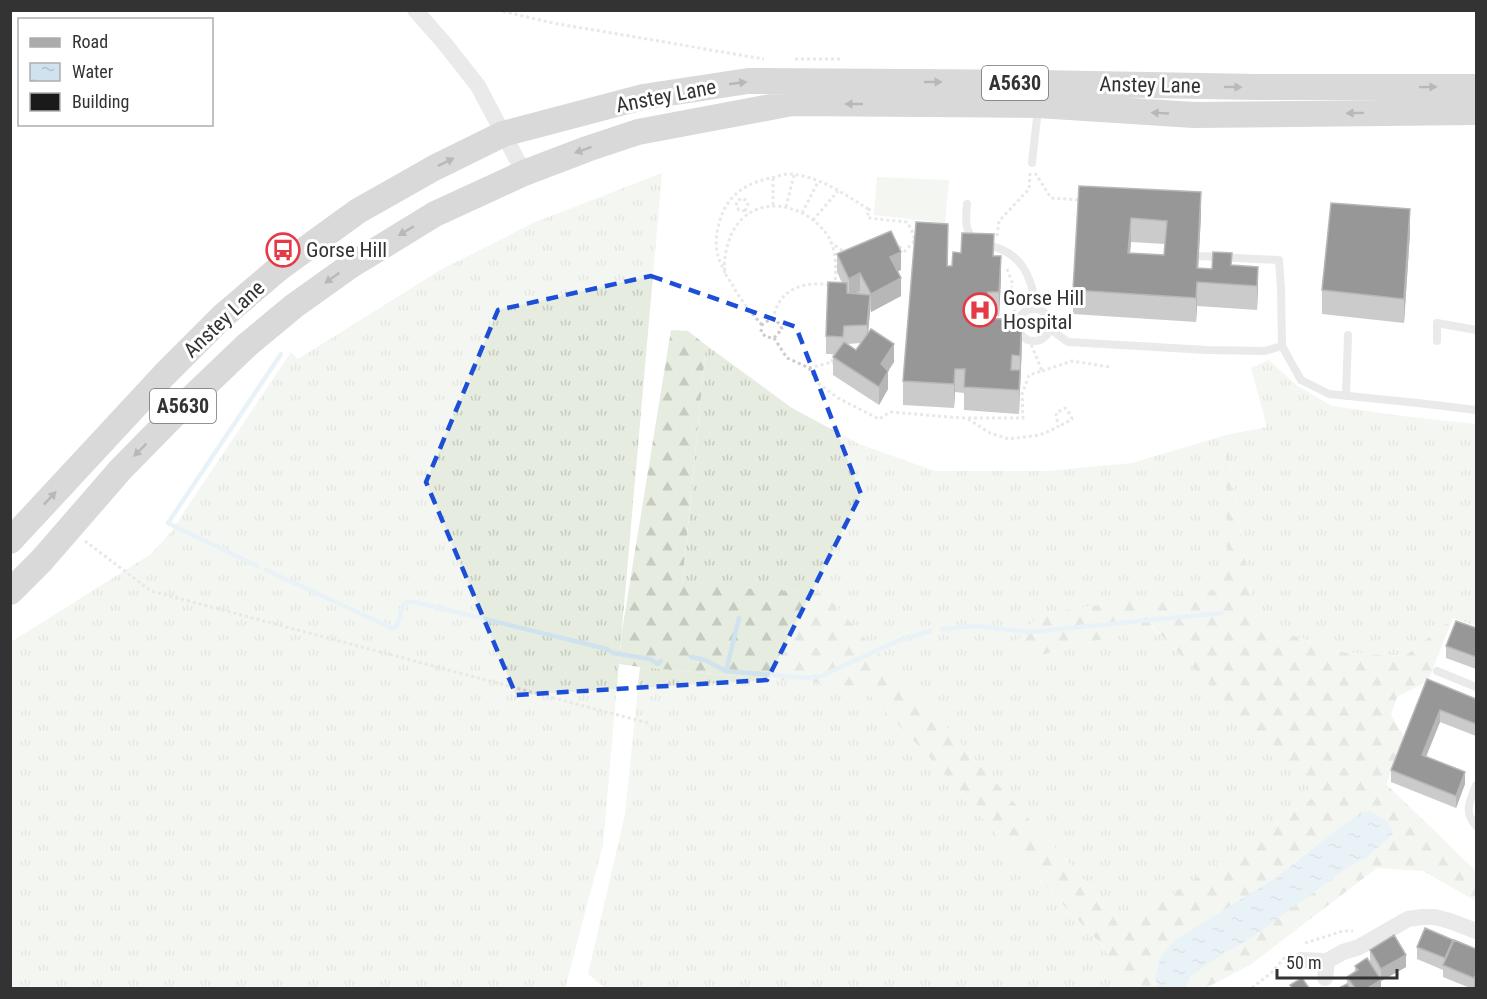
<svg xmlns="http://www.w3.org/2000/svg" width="1487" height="999" font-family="'Roboto Condensed',sans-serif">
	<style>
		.grass { fill: url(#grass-tufts) }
		.forest { fill: url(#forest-firs) }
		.garden { fill: #e6ecdf }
		.water { fill: url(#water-ripples) }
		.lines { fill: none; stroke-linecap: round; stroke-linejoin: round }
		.stream { stroke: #cfe2ee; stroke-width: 4.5 }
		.path { stroke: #cdcdcd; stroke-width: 3; stroke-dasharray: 3 3; stroke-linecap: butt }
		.service { stroke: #d0d0d0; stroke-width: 8 }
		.minor { stroke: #d0d0d0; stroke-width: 16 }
		.primary { stroke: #ababab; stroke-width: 26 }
		.wall { fill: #8c8c8c; fill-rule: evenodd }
		.shaded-wall { fill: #5f5f5f }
		.building { fill: #1a1a1a; stroke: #5f5f5f; stroke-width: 1.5; fill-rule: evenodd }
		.oneway { fill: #636363 }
		.marked { fill: none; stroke: #1d4ed8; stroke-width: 4.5; stroke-dasharray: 12 8; stroke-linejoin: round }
		.labels { text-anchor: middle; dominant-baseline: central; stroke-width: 6; stroke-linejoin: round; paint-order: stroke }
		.shield { fill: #fff; stroke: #707070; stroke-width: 1.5 }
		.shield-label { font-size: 20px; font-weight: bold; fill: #333 }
		.street-label { font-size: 21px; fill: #333; stroke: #fff }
		.poi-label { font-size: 21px; fill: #333; stroke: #fff; text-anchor: start }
	</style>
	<defs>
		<pattern id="grass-tufts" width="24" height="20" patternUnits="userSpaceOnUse" patternTransform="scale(1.5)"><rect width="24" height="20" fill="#e6ecdf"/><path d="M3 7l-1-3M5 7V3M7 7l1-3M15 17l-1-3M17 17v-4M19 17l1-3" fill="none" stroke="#c6cbc0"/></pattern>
		<pattern id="forest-firs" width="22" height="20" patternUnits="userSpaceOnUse" patternTransform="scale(1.5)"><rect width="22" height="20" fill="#e6ecdf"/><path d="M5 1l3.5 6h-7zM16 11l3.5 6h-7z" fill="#c6cbc0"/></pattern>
		<pattern id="water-ripples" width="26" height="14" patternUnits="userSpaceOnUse" patternTransform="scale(1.5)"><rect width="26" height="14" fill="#cfe2ee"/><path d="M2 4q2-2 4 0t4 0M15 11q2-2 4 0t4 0" fill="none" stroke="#b2c2cd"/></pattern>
	</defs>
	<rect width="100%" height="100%" fill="#fff"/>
	<path class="grass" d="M 662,173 L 603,845 L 565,988 L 11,988 L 11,642 L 151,554 L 170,533 L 291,352 L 298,359 L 442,269 L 533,223 Z
		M 706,345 L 792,408 L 859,444 L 935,471 L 1047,471 L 1132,463 L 1226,435 L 1267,427 L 1251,368 L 1269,360 L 1296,385 L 1332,406 L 1402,416 L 1476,424 L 1476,626 L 1453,618 L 1405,656 L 1346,653 L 1259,624 L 1248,580 L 1227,441 L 1227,569 L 1216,590 L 1026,659 L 1151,626 L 1320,793 L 1126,926 L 824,593 L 682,586 Z
		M 640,667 L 831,685 L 862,687 L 930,758 L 1010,850 L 1101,944 L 1132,988 L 605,988 L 588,974 L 625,814 Z"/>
	<path class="forest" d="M 671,330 L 688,331 L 706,345 L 682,585 L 824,593 L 1126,926 L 1317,795 L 1152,626 L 1026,659 L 1017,641 L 1033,621 L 1069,609 L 1216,590 L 1227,569 L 1226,435 L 1248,580 L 1259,624 L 1346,653 L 1405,656 L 1453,618 L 1428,681 L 1397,697 L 1391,715 L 1405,738 L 1386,784 L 1476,871 L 1476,901 L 1423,871 L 1377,868 L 1250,965 L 1206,988 L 1132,988 L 1101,944 L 1010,850 L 930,758 L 862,687 L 831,685 L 640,667 L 619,664 L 622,631 Z"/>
	<path class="garden" d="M 877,177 L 949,180 L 945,223 L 874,215 Z"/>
	<path class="water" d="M 1369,811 L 1382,818 L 1390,824 L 1393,834 L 1367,857 L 1350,866 L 1251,938 L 1213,960 L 1191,976 L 1185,987 L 1182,988 L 1158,988 L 1155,978 L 1160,958 L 1174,941 L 1277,877 L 1339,828 L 1360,814 Z"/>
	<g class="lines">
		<path class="stream" d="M 257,566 L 168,523 L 281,354
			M 266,570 L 392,628 L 397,626 L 403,605 L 407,602 L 415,602 L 607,649 L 613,653 L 650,659 L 658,664 L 661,661
			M 942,629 L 975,626 L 1029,632 L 1222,613
			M 691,657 L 705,660 L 726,671 L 807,678 L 821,676 L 900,640 L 930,631
			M 726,671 L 739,618"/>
		<path class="path" d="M 497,10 L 553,23 L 764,59
			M 795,59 L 842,59
			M 1035,173 L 1051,198 L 1080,200
			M 773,205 L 773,177
			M 786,207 L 794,175
			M 868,209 L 874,211
			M 745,211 L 748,205 L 747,201 L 742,198 L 737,201 L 736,206 L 739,210 L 745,211 L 747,215
			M 802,213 L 818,182
			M 813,220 L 838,191
			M 997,236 L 999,221 L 1029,189 L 1030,173
			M 830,242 L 843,251 L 849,250
			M 1007,269 L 1012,282 L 1011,299 L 1018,324
			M 725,273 C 723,267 719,261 718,256 C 716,249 716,240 717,233 C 722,201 739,185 770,178 C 776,177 783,174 788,174 C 818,175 844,194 868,209 L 868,218 L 907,222 L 912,231 L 915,240 L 905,251 L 894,243
			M 773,320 C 778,289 802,281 830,285
			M 762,325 C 751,312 740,300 732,284 C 730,281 726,276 725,272 C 723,262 726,250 729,240 C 746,192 803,199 828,236 C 837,251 836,269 835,285
			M 774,338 L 782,329 C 777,318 771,317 762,325 L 761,332 L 766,337 L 774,338 L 787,358 L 809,368 L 818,383 L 838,398 L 879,419 L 890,412 L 961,418 L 1023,418 L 1022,394 L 1029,375 L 1042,371 L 1031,344 L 1032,341
			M 832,362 L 833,354
			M 809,368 L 832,362 L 836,365
			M 1042,371 L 1072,361 L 1110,367
			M 968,419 L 990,433 L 1009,439 L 1040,435 L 1058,427 L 1056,413 L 1065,408 L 1070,414 L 1072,419 L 1058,427
			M 85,541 L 151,591 L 648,723
			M 1305,943 L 1343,931 L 1353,931
			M 1252,988 L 1272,972 L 1285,957"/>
		<path class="service" d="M 1032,163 L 1038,109
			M 967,204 C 966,218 964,229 974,240
			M 986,245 C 1022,251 1031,276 1037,309
			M 1199,256 L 1279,260 L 1281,288 L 1282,346 L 1301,380 L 1329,394 L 1418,403 L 1476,410
			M1018 325a16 16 0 1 1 32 0a16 16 0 1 1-32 0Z
			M 1050,329 L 1068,342 L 1207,350 L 1265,351 L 1282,346
			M 1437,341 L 1437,323 L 1476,330
			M 1346,396 L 1348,335
			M 1437,671 L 1476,687
			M 1476,785 C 1470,802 1463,811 1476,826"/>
		<path class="minor" d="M 415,10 L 445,44 L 478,86 L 524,173
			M 1301,960 L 1327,961 L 1343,952 L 1359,947 L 1408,919 L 1422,917 L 1435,917 L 1450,921 L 1476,931
			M 1325,978 L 1327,961"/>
		<path class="primary" d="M 10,541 L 165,374 L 223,316 L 278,269 L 358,211 L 434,168 L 503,134 L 643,97 L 748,81 L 1037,83 L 1257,87 L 1476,87
			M 10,592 L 42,560 L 121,469 L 177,412 L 247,345 L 294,306 L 350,266 L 435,214 L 524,173 L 587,149 L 638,132 L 792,103 L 1038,105 L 1194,115 L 1476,112"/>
	</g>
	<path class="wall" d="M 1079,186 L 1201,216 L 1198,268 L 1212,269 L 1232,265 L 1258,267 L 1257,310 L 1197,306 L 1196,322 L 1073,314 L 1073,290 ZM 1131,242 L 1165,244 L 1164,255 L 1130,253 Z
		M 1410,233 L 1404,323 L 1322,314 L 1322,290 Z
		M 948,248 L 948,266 L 952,266 L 994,256 L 1001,280 L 999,316 L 988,315 L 987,318 L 1022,344 L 1019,414 L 964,410 L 964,393 L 955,392 L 954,408 L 903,405 L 903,381 Z
		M 837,254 L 901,270 L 898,271 L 901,296 L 871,312 L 870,309 L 868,333 L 894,362 L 888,371 L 888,389 L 879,405 L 833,375 L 833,357 L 834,354 L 826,354 L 826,336 L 842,283 L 837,272 ZM 861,343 L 856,350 L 847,344 Z
		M 1476,628 L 1476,669 L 1446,658 L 1446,646 Z
		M 1427,679 L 1476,699 L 1476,736 L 1440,722 L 1426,756 L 1465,784 L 1456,808 L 1391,782 L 1391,770 Z
		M 1453,944 L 1476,949 L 1476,986 L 1475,988 L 1470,988 L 1443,977 L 1443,970 L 1417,959 L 1417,947 Z
		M 1370,950 L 1406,967 L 1381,981 L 1381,988 L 1339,988 L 1347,984 L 1347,977 L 1355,971 L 1355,966 L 1370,962 Z"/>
	<path class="shaded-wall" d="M 1201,192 L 1201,216 L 1197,291 L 1197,268 Z
		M 1410,209 L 1410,233 L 1404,323 L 1404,299 Z
		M 1131,218 L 1131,242 L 1128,276 L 1128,253 Z
		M 948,224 L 948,248 L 947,290 L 947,266 Z
		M 901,252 L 901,270 L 890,275 L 890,257 Z
		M 1001,256 L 1001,280 L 999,316 L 999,292 Z
		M 1258,267 L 1258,290 L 1257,310 L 1257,286 Z
		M 860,273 L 860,291 L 849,297 L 849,279 Z
		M 901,278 L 901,296 L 871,312 L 871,294 Z
		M 1197,282 L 1197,306 L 1196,322 L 1196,298 Z
		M 870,295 L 870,313 L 867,343 L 867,325 Z
		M 1022,320 L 1022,344 L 1019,414 L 1020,356 Z
		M 894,344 L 894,362 L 881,382 L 881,364 Z
		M 955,369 L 955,392 L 954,408 L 954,384 Z
		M 888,371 L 888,389 L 879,405 L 879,387 Z
		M 1440,710 L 1440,722 L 1422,767 L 1422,755 Z
		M 1465,772 L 1465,784 L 1456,808 L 1456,796 Z
		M 1406,955 L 1406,967 L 1381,981 L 1381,988 L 1368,988 L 1381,980 L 1381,969 Z
		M 1476,974 L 1476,986 L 1474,988 L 1474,978 Z"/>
	<path class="building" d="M 1079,186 L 1201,192 L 1197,268 L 1212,269 L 1213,252 L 1232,253 L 1231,265 L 1258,267 L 1257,286 L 1197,282 L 1196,298 L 1073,290 ZM 1131,218 L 1167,221 L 1164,255 L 1128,253 Z
		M 1331,203 L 1410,209 L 1404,299 L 1322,290 Z
		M 916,222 L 948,224 L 947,266 L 952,266 L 953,252 L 961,253 L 962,233 L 994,234 L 993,256 L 1001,256 L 999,292 L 988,292 L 986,318 L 1022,320 L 1020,356 L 1012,355 L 1011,370 L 1020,370 L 1019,390 L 964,387 L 965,369 L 955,369 L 954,384 L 903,381 Z
		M 891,231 L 901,252 L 890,257 L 901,278 L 871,294 L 860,273 L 849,279 L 837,254 Z
		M 828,282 L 847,283 L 847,293 L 870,295 L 867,325 L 844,326 L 843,337 L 826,336 Z
		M 871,329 L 894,344 L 881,364 L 888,371 L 879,387 L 833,357 L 844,342 L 856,350 Z
		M 1456,621 L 1476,628 L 1476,657 L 1446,646 Z
		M 1427,679 L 1476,699 L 1476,724 L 1440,710 L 1422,755 L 1465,772 L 1456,796 L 1391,770 Z
		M 1425,928 L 1453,940 L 1445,958 L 1417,947 Z
		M 1394,935 L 1406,955 L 1381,969 L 1370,950 Z
		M 1454,940 L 1476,949 L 1476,974 L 1474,978 L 1443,965 Z
		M 1367,958 L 1381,980 L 1368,988 L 1355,988 L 1347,977 L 1358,970 L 1355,966 Z
		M 1302,978 L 1309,988 L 1292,988 L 1290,985 Z
		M 1347,984 L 1350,988 L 1339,988 Z"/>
	<defs><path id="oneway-solid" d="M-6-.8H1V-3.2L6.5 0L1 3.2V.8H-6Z" transform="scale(1.5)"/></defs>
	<g class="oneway">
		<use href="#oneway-solid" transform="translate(933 82)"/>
		<use href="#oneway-solid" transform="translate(738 83) rotate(-8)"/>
		<use href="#oneway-solid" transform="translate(1233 87) rotate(1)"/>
		<use href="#oneway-solid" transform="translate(1428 87) rotate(-1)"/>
		<use href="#oneway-solid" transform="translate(854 104) rotate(-180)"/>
		<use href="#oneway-solid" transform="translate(1160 113) rotate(-177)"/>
		<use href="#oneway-solid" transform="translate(1355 113) rotate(179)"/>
		<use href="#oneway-solid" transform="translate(583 150) rotate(160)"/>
		<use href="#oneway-solid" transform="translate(446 162) rotate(-26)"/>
		<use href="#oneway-solid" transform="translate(406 231) rotate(149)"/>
		<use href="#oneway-solid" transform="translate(332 278) rotate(144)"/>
		<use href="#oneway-solid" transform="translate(140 450) rotate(135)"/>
		<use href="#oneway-solid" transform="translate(50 498) rotate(-47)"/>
	</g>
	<path d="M0 0H1487V999H0ZM 651,276 L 796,327 L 861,494 L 767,680 L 516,695 L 426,482 L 498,310 Z" fill="#fff" fill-opacity=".55" fill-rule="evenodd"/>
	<path class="marked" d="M 651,276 L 796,327 L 861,494 L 767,680 L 516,695 L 426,482 L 498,310 Z"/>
	<defs>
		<g id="bus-ring" transform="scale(1.725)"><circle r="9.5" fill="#fff" stroke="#e63946" stroke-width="1.5"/><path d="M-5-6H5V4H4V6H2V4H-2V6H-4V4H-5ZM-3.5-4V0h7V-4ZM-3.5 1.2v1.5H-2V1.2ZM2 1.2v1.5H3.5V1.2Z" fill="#e63946"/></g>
		<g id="hospital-ring" transform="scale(1.725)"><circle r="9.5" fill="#fff" stroke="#e63946" stroke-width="1.5"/><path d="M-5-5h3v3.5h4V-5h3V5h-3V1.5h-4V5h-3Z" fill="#e63946"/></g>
	</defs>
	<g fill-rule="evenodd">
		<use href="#bus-ring" x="283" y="250"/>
		<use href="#hospital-ring" x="980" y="310"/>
	</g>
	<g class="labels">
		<g class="shield">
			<rect x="982" y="66" width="66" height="34" rx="4.5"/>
			<rect x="150" y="389" width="66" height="34" rx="4.5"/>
		</g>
		<g class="shield-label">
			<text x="1015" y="83">A5630</text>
			<text x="183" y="406">A5630</text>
		</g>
		<g class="street-label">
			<text transform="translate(1150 85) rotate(1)">Anstey Lane</text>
			<text transform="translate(666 96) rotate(-11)">Anstey Lane</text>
			<text transform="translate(224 319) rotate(-43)">Anstey Lane</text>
		</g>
		<g class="poi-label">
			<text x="306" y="250">Gorse Hill</text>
			<text x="1003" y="298">Gorse Hill<tspan x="1003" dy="24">Hospital</tspan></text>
		</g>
	</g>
	<rect width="1487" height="999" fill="none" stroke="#333333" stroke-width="24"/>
	<rect x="18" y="18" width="195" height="108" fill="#ffffff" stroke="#adadad" stroke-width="1.5"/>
	<rect x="30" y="38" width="30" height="9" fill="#ababab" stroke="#adadad" stroke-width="1.5"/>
	<text x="72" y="48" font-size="18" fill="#333333">Road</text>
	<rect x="30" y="63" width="30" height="18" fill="url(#water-ripples)" stroke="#adadad" stroke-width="1.5"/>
	<text x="72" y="78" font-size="18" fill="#333333">Water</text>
	<rect x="30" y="93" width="30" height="18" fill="#1a1a1a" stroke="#adadad" stroke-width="1.5"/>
	<text x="72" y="108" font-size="18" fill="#333333">Building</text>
	<path d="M1277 969v9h120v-9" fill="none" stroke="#333333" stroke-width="3"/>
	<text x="1286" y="969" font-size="18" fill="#333333" stroke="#ffffff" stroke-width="4.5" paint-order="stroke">50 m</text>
</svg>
